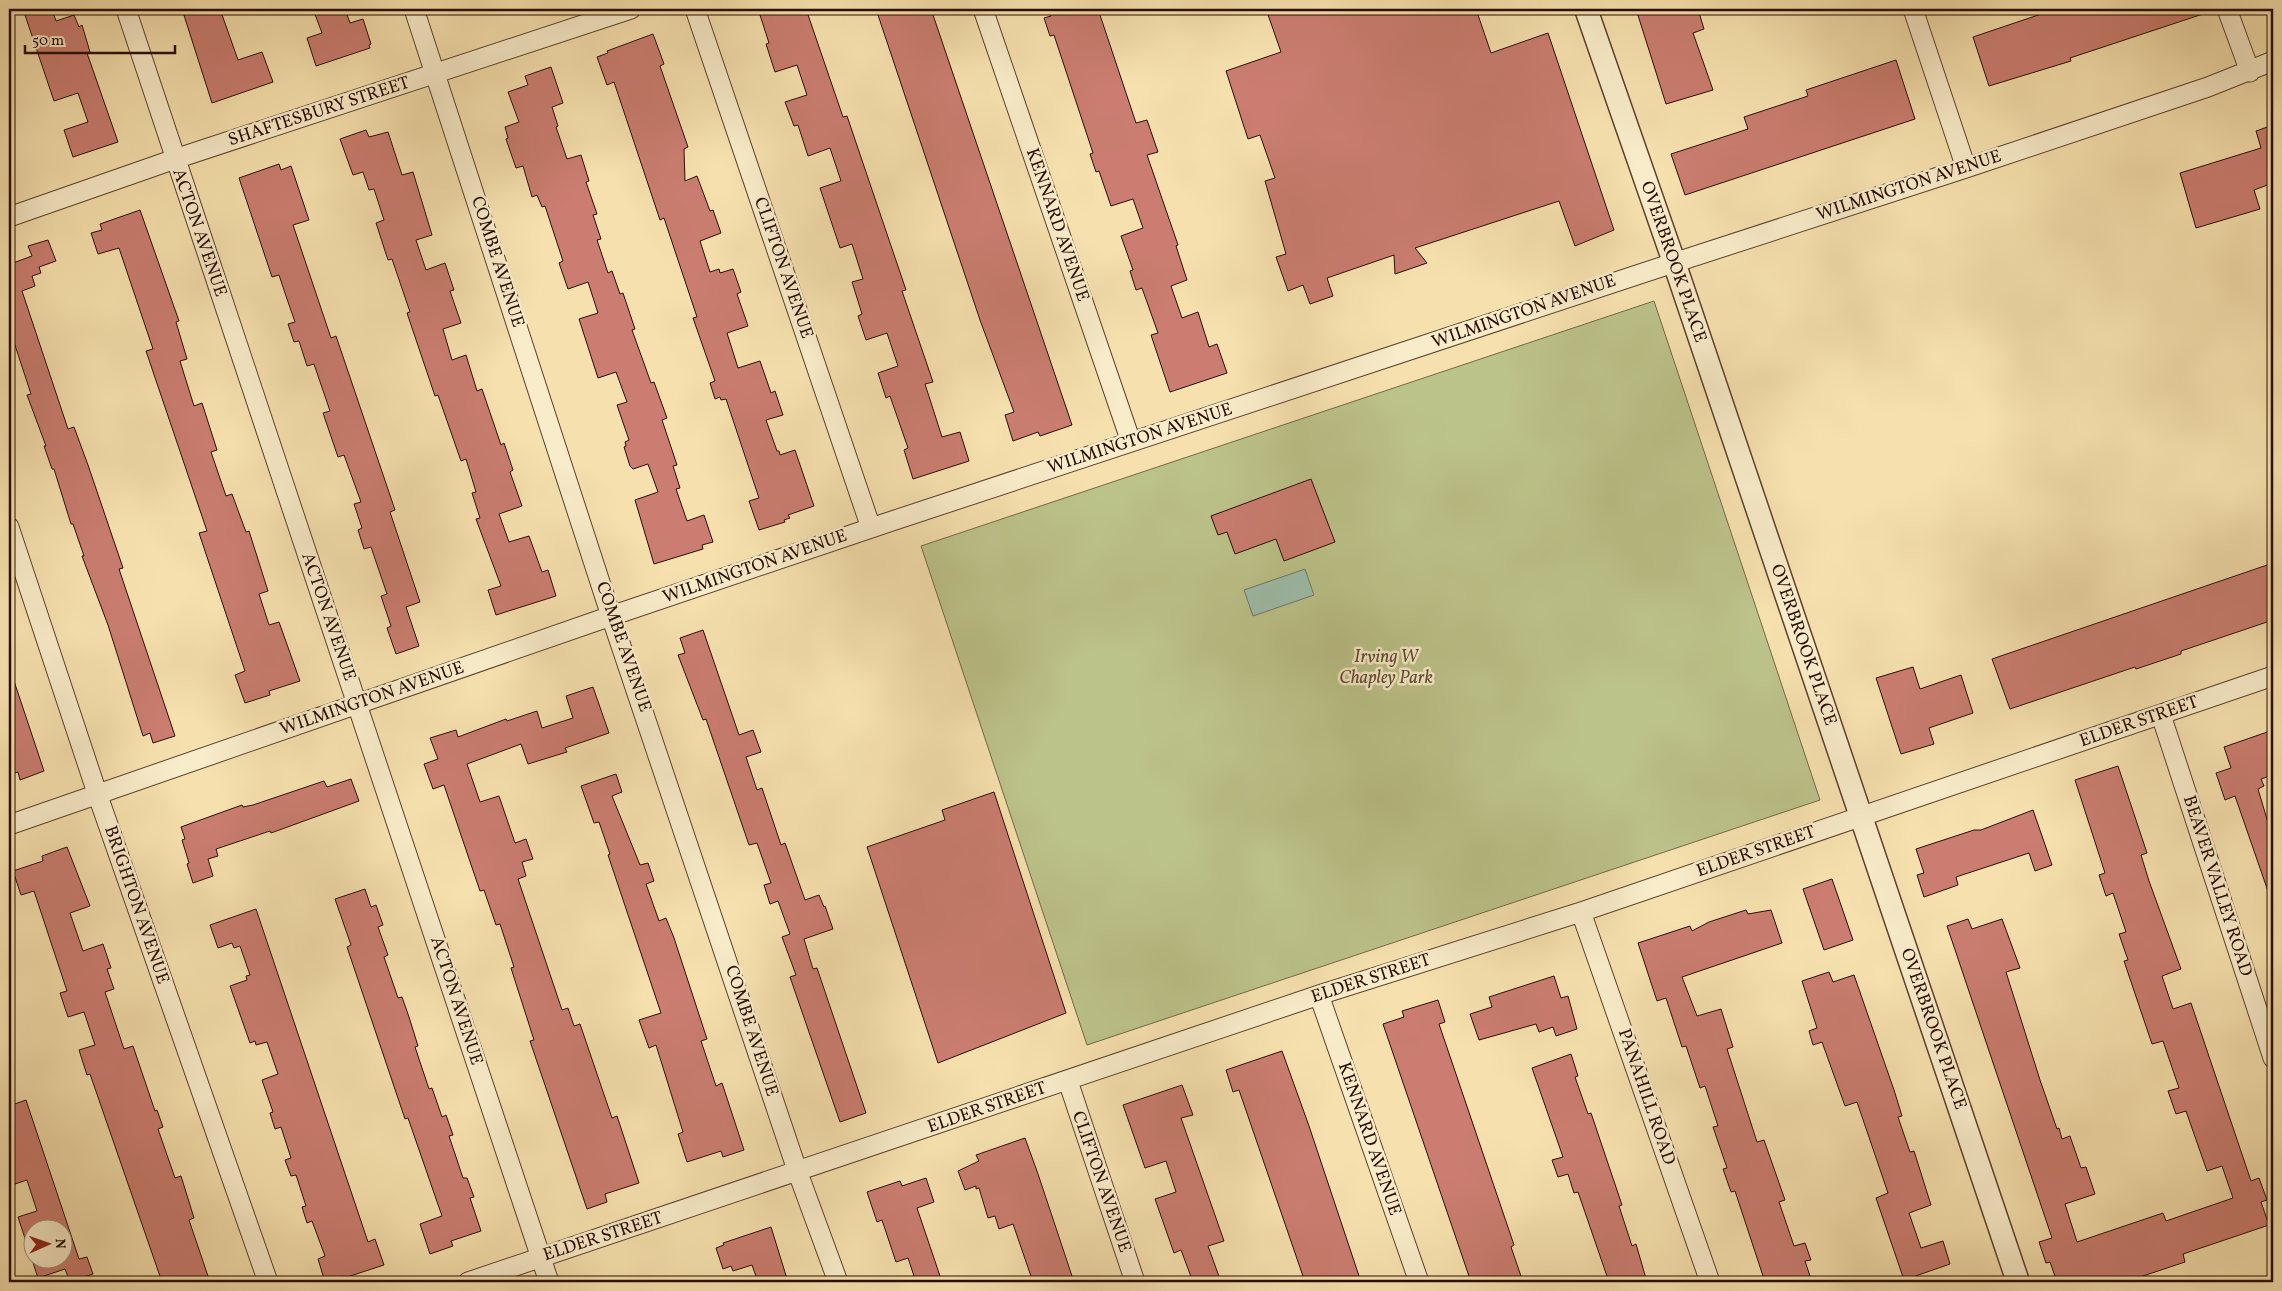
<svg xmlns="http://www.w3.org/2000/svg" width="2282" height="1291" font-family="Vollkorn,serif">
	<style>
		.green { fill: #bcc38a; stroke: #726846 }
		.water { fill: #9dbeaa; stroke: #6f7767 }
		.building { fill: #ca7d70; stroke: #290c03; fill-rule: evenodd }
		.lines { fill: none; stroke-linecap: round; stroke-linejoin: round }
		.minor-casing { stroke: #5c412e; stroke-width: 21 }
		.tertiary-casing { stroke: #5c412e; stroke-width: 25 }
		.minor { stroke: #f9ecca; stroke-width: 19 }
		.tertiary { stroke: #f9ecca; stroke-width: 22 }
		.labels { text-anchor: middle; dominant-baseline: central; stroke-width: 5; stroke-linejoin: round; paint-order: stroke }
		.street-label { font-size: 18px; fill: #290c03; stroke: #f9ecca }
		.park-label { font-size: 18px; font-style: italic; fill: #5c4c32; stroke: #f9ecca }
	</style>
	<rect width="100%" height="100%" fill="#f6e1ae"/>
	<filter id="stains"><feTurbulence type="fractalNoise" baseFrequency=".004" numOctaves="4"/><feColorMatrix values="0 0 0 0 .2 0 0 0 0 .09 0 0 0 0 .02 0 0 0 .5 -.17"/></filter>
	<radialGradient id="worn" r=".72"><stop offset=".6" stop-color="#630" stop-opacity="0"/><stop offset="1" stop-color="#630" stop-opacity=".3"/></radialGradient>
	<path class="green" d="M 1654,301 L 1820,800 L 1087,1045 L 921,546 Z"/>
	<path class="water" d="M 1305,569 L 1314,595 L 1253,616 L 1244,590 Z"/>
	<path class="building" d="M 35,9 L 52,9 L 56,21 L 74,15 L 79,27 L 82,25 L 90,52 L 87,53 L 118,142 L 73,157 L 64,130 L 88,122 L 78,93 L 54,101 L 24,12 Z
		M 182,9 L 220,9 L 238,60 L 262,52 L 273,82 L 212,103 Z
		M 313,9 L 345,9 L 350,23 L 363,19 L 371,44 L 369,45 L 370,48 L 316,66 L 307,38 L 322,33 Z
		M 758,9 L 806,9 L 843,117 L 847,116 L 906,290 L 902,291 L 933,382 L 925,384 L 942,437 L 960,432 L 969,461 L 913,479 L 904,450 L 908,448 L 890,396 L 886,398 L 878,373 L 898,366 L 887,333 L 866,340 L 858,316 L 862,314 L 852,282 L 863,279 L 852,244 L 840,248 L 820,188 L 841,181 L 830,148 L 808,156 L 798,125 L 794,126 L 785,102 L 807,95 L 797,65 L 775,72 L 766,44 L 769,43 Z
		M 876,9 L 931,9 L 1072,425 L 1040,436 L 1038,432 L 1013,441 L 1005,415 L 1014,412 L 980,320 Z
		M 1048,9 L 1098,9 L 1136,123 L 1147,120 L 1158,152 L 1147,155 L 1178,245 L 1176,246 L 1187,280 L 1171,286 L 1182,318 L 1198,312 L 1209,347 L 1217,344 L 1227,373 L 1170,392 L 1151,335 L 1158,333 L 1142,288 L 1136,290 L 1130,271 L 1133,270 L 1121,236 L 1143,228 L 1133,199 L 1111,206 L 1099,171 L 1096,172 L 1090,154 L 1093,153 L 1054,35 L 1050,36 L 1044,18 L 1051,16 Z
		M 1266,9 L 1476,9 L 1491,53 L 1548,33 L 1614,230 L 1575,246 L 1559,201 L 1415,248 L 1427,263 L 1395,274 L 1394,255 L 1327,278 L 1333,296 L 1310,304 L 1303,285 L 1288,291 L 1276,257 L 1286,254 L 1265,181 L 1275,178 L 1260,135 L 1248,139 L 1226,71 L 1281,52 Z
		M 1636,9 L 1698,9 L 1704,29 L 1693,33 L 1713,90 L 1666,104 Z
		M 2056,9 L 2208,9 L 2209,12 L 2070,58 L 2071,61 L 1989,86 L 1973,37 Z
		M 653,34 L 664,64 L 660,66 L 688,147 L 684,149 L 685,181 L 697,176 L 710,211 L 713,210 L 721,233 L 700,241 L 710,272 L 719,269 L 720,273 L 733,269 L 741,292 L 737,294 L 748,326 L 727,333 L 738,368 L 760,361 L 771,393 L 775,391 L 783,415 L 766,420 L 777,451 L 779,451 L 780,455 L 795,450 L 814,506 L 788,515 L 790,518 L 784,520 L 785,522 L 759,530 L 749,501 L 759,498 L 726,399 L 721,400 L 720,397 L 715,399 L 710,383 L 715,381 L 693,318 L 697,317 L 664,218 L 660,220 L 614,82 L 607,85 L 597,57 L 608,53 L 607,51 Z
		M 1896,60 L 1915,119 L 1685,195 L 1671,154 L 1748,129 L 1744,117 L 1808,96 L 1806,90 Z
		M 551,67 L 563,103 L 552,107 L 558,126 L 556,127 L 567,159 L 581,155 L 589,181 L 586,182 L 597,214 L 593,215 L 601,239 L 597,240 L 608,273 L 612,271 L 620,294 L 623,293 L 635,329 L 632,330 L 651,383 L 654,382 L 667,418 L 662,420 L 677,465 L 673,466 L 680,488 L 676,489 L 687,521 L 704,515 L 713,542 L 702,545 L 703,549 L 654,564 L 635,500 L 658,492 L 648,464 L 633,469 L 630,466 L 624,447 L 626,446 L 625,442 L 629,440 L 617,405 L 627,402 L 616,372 L 598,378 L 579,319 L 598,313 L 588,282 L 568,289 L 559,263 L 563,261 L 545,206 L 542,207 L 537,195 L 532,197 L 523,166 L 516,168 L 506,139 L 508,138 L 505,127 L 519,122 L 508,92 L 528,85 L 525,76 Z
		M 2273,125 L 2273,183 L 2254,190 L 2260,209 L 2196,228 L 2180,173 L 2261,148 L 2256,131 Z
		M 366,130 L 369,137 L 388,132 L 402,175 L 413,172 L 432,235 L 416,240 L 426,270 L 445,263 L 454,290 L 450,291 L 461,323 L 443,329 L 452,360 L 466,355 L 477,391 L 482,389 L 501,445 L 504,443 L 513,470 L 510,472 L 522,506 L 499,514 L 509,542 L 529,536 L 542,572 L 548,570 L 556,596 L 496,615 L 488,590 L 501,586 L 476,519 L 480,518 L 472,493 L 476,492 L 466,459 L 461,461 L 438,395 L 435,396 L 407,313 L 410,312 L 392,259 L 388,260 L 376,223 L 384,220 L 374,189 L 369,190 L 363,172 L 353,175 L 340,139 Z
		M 279,164 L 281,170 L 291,166 L 309,220 L 293,225 L 331,338 L 336,336 L 395,510 L 390,512 L 420,602 L 406,607 L 419,646 L 396,654 L 387,628 L 391,626 L 381,596 L 387,594 L 371,547 L 364,549 L 358,530 L 362,528 L 354,504 L 361,502 L 344,455 L 338,457 L 323,413 L 330,411 L 314,364 L 307,366 L 299,341 L 294,342 L 288,324 L 295,322 L 286,296 L 279,275 L 272,277 L 239,178 Z
		M 140,210 L 179,321 L 176,322 L 187,359 L 180,361 L 194,406 L 202,403 L 217,450 L 211,452 L 226,496 L 232,494 L 246,532 L 249,531 L 268,591 L 259,594 L 269,625 L 279,622 L 300,681 L 269,691 L 270,695 L 245,703 L 235,675 L 245,671 L 199,533 L 207,531 L 146,351 L 153,349 L 119,248 L 98,254 L 91,233 L 102,230 L 100,224 Z
		M 48,240 L 56,261 L 39,267 L 41,273 L 32,276 L 35,286 L 22,291 L 68,429 L 74,427 L 88,465 L 123,568 L 119,569 L 175,736 L 153,743 L 150,733 L 143,736 L 108,625 L 82,556 L 84,556 L 73,524 L 71,524 L 54,469 L 52,469 L 44,446 L 46,446 L 27,395 L 31,394 L 9,327 L 9,259 L 12,259 L 13,263 L 32,256 L 28,246 Z
		M 1311,479 L 1335,542 L 1284,561 L 1276,539 L 1235,554 L 1227,532 L 1218,535 L 1211,516 Z
		M 2273,563 L 2273,620 L 2181,651 L 2181,654 L 2136,669 L 2135,667 L 2010,709 L 1992,659 Z
		M 703,630 L 739,735 L 753,730 L 761,752 L 746,757 L 757,790 L 762,788 L 781,845 L 785,843 L 805,900 L 819,895 L 824,907 L 825,906 L 833,929 L 804,939 L 813,969 L 817,968 L 866,1113 L 840,1122 L 790,977 L 796,975 L 782,937 L 790,934 L 778,901 L 770,904 L 764,885 L 771,883 L 757,843 L 749,845 L 706,719 L 703,720 L 678,655 L 685,653 L 680,638 Z
		M 1913,667 L 1920,689 L 1961,675 L 1973,713 L 1929,728 L 1934,744 L 1901,754 L 1876,678 Z
		M 12,675 L 44,771 L 20,780 L 18,772 L 9,775 L 9,676 Z
		M 593,687 L 609,733 L 565,748 L 567,752 L 528,764 L 521,744 L 467,764 L 480,802 L 499,796 L 515,843 L 526,839 L 533,859 L 522,862 L 526,876 L 518,879 L 562,1010 L 568,1008 L 574,1026 L 580,1024 L 612,1118 L 617,1116 L 639,1183 L 605,1194 L 607,1202 L 587,1209 L 530,1041 L 534,1040 L 511,968 L 514,967 L 500,924 L 496,925 L 484,890 L 480,891 L 444,785 L 433,789 L 424,764 L 438,759 L 430,738 L 456,730 L 458,737 L 506,719 L 507,721 L 537,711 L 542,728 L 573,718 L 566,696 Z
		M 2273,730 L 2273,775 L 2261,779 L 2264,786 L 2258,789 L 2269,826 L 2273,825 L 2273,897 L 2270,897 L 2235,796 L 2225,800 L 2216,773 L 2231,768 L 2224,747 Z
		M 2118,766 L 2147,853 L 2141,855 L 2149,881 L 2181,969 L 2162,976 L 2173,1009 L 2191,1003 L 2251,1181 L 2259,1178 L 2267,1200 L 2261,1202 L 2269,1225 L 2183,1254 L 2185,1262 L 2125,1282 L 2057,1282 L 2050,1262 L 2046,1263 L 2039,1242 L 2052,1238 L 1947,926 L 1968,919 L 1972,929 L 2002,919 L 2020,968 L 2006,972 L 2040,1080 L 2057,1129 L 2059,1128 L 2062,1139 L 2070,1136 L 2081,1168 L 2086,1167 L 2095,1194 L 2065,1204 L 2077,1242 L 2163,1213 L 2166,1221 L 2233,1198 L 2222,1166 L 2207,1171 L 2186,1111 L 2176,1114 L 2168,1091 L 2179,1088 L 2163,1041 L 2152,1044 L 2124,961 L 2128,960 L 2119,934 L 2126,932 L 2113,893 L 2106,896 L 2099,875 L 2105,873 L 2075,780 Z
		M 616,774 L 622,792 L 612,796 L 640,865 L 648,863 L 654,881 L 646,884 L 652,901 L 659,921 L 666,918 L 674,938 L 707,1039 L 701,1041 L 716,1086 L 722,1083 L 744,1150 L 723,1157 L 721,1151 L 687,1162 L 678,1134 L 683,1132 L 656,1045 L 649,1048 L 639,1020 L 661,1013 L 608,855 L 610,854 L 599,822 L 594,823 L 581,786 Z
		M 351,779 L 359,801 L 271,833 L 270,831 L 216,849 L 218,856 L 208,859 L 213,876 L 193,883 L 187,864 L 189,863 L 182,840 L 185,839 L 181,827 L 242,805 L 243,807 L 253,805 L 324,781 L 327,787 Z
		M 994,792 L 1066,1013 L 938,1063 L 867,847 L 945,820 L 942,810 Z
		M 2033,810 L 2052,865 L 2035,871 L 2029,853 L 1956,877 L 1958,885 L 1924,897 L 1917,875 L 1924,873 L 1916,849 L 1974,830 L 1981,830 Z
		M 67,847 L 90,906 L 70,913 L 83,951 L 103,944 L 111,968 L 107,969 L 114,989 L 105,992 L 124,1049 L 133,1046 L 155,1111 L 157,1110 L 163,1127 L 158,1129 L 175,1178 L 181,1176 L 194,1218 L 189,1220 L 210,1282 L 162,1282 L 90,1074 L 87,1075 L 79,1050 L 95,1045 L 84,1012 L 68,1017 L 60,993 L 67,991 L 34,891 L 21,895 L 13,871 L 43,861 L 42,856 Z
		M 1832,879 L 1853,940 L 1824,950 L 1803,889 Z
		M 365,889 L 371,907 L 376,905 L 383,925 L 378,927 L 388,955 L 384,957 L 398,998 L 402,997 L 409,1017 L 418,1046 L 415,1047 L 429,1089 L 432,1088 L 442,1117 L 446,1115 L 453,1135 L 449,1136 L 463,1178 L 467,1178 L 474,1197 L 470,1198 L 481,1231 L 451,1241 L 453,1246 L 430,1254 L 420,1224 L 442,1216 L 408,1118 L 405,1119 L 347,947 L 351,945 L 335,899 Z
		M 256,909 L 368,1242 L 375,1239 L 384,1265 L 344,1278 L 343,1276 L 325,1282 L 318,1259 L 325,1256 L 312,1221 L 307,1223 L 302,1207 L 306,1206 L 296,1175 L 291,1176 L 285,1160 L 291,1158 L 281,1127 L 275,1129 L 270,1113 L 273,1112 L 262,1080 L 278,1074 L 267,1042 L 256,1045 L 255,1041 L 250,1043 L 230,986 L 247,980 L 246,976 L 250,975 L 240,946 L 234,948 L 232,943 L 218,948 L 210,925 Z
		M 1746,910 L 1748,914 L 1771,910 L 1782,943 L 1682,977 L 1697,1016 L 1721,1009 L 1733,1047 L 1727,1049 L 1757,1142 L 1764,1140 L 1785,1200 L 1779,1202 L 1794,1246 L 1805,1243 L 1811,1260 L 1805,1261 L 1812,1282 L 1765,1282 L 1735,1191 L 1731,1192 L 1723,1169 L 1727,1168 L 1713,1127 L 1718,1126 L 1705,1086 L 1700,1088 L 1686,1046 L 1682,1047 L 1666,998 L 1657,1001 L 1638,943 L 1690,926 L 1692,931 L 1709,922 Z
		M 1829,972 L 1833,982 L 1854,975 L 1894,1090 L 1902,1116 L 1898,1117 L 1910,1152 L 1914,1151 L 1931,1205 L 1909,1213 L 1921,1248 L 1943,1241 L 1950,1264 L 1904,1280 L 1876,1198 L 1888,1193 L 1857,1102 L 1845,1106 L 1822,1042 L 1813,1045 L 1809,1031 L 1817,1028 L 1802,981 Z
		M 1554,976 L 1561,998 L 1568,996 L 1577,1029 L 1556,1036 L 1553,1027 L 1539,1032 L 1536,1024 L 1479,1040 L 1470,1014 L 1492,1007 L 1489,997 Z
		M 1438,1000 L 1445,1022 L 1439,1024 L 1514,1245 L 1511,1247 L 1523,1282 L 1471,1282 L 1383,1024 L 1404,1017 L 1402,1011 Z
		M 1282,1051 L 1309,1126 L 1361,1282 L 1305,1282 L 1239,1090 L 1233,1092 L 1226,1070 Z
		M 1571,1054 L 1578,1076 L 1575,1077 L 1588,1114 L 1591,1113 L 1622,1205 L 1619,1206 L 1632,1246 L 1636,1244 L 1647,1282 L 1609,1282 L 1578,1192 L 1574,1193 L 1568,1174 L 1558,1177 L 1552,1160 L 1563,1157 L 1532,1068 Z
		M 1182,1085 L 1193,1115 L 1181,1118 L 1224,1241 L 1208,1246 L 1221,1282 L 1193,1282 L 1181,1250 L 1174,1253 L 1155,1199 L 1176,1192 L 1166,1161 L 1145,1168 L 1123,1105 Z
		M 26,1100 L 79,1259 L 87,1257 L 93,1274 L 70,1282 L 65,1269 L 38,1278 L 18,1217 L 37,1211 L 27,1180 L 9,1186 L 9,1106 ZM 32,1228 L 62,1228 L 62,1258 L 32,1258 Z
		M 1025,1138 L 1038,1174 L 1074,1282 L 1033,1282 L 1013,1224 L 999,1229 L 995,1216 L 988,1218 L 979,1188 L 976,1189 L 976,1186 L 965,1190 L 958,1171 L 979,1161 L 976,1155 Z
		M 926,1178 L 934,1202 L 917,1208 L 942,1282 L 916,1282 L 908,1258 L 896,1262 L 882,1220 L 877,1222 L 867,1192 L 900,1181 L 902,1186 Z
		M 771,1227 L 788,1282 L 758,1282 L 752,1265 L 733,1271 L 731,1266 L 723,1269 L 716,1248 L 724,1245 L 723,1243 Z"/>
	<g class="lines">
		<g class="minor-casing">
			<path id="minor" d="M 126,9 L 549,1282
				M 414,9 L 611,616 L 798,1173 L 838,1282
				M 695,9 L 871,528
				M 983,9 L 1131,442
				M 1913,9 L 1966,168
				M 2227,9 L 2250,72
				M 9,217 L 175,159 L 631,9
				M 9,527 L 98,796 L 268,1282
				M 2161,715 L 2273,1058
				M 9,825 L 611,616 L 892,521 L 1655,269 L 1966,168 L 2208,87 L 2273,61
				M 1581,912 L 1710,1282
				M 1319,995 L 1419,1282
				M 1068,1081 L 1135,1282
				M 468,1282 L 1319,995 L 1581,912 L 2273,676"/>
		</g>
		<g class="tertiary-casing">
			<path id="tertiary" d="M 1586,9 L 1674,262 L 2018,1282"/>
		</g>
		<use href="#minor" class="minor"/>
		<use href="#tertiary" class="tertiary"/>
	</g>
	<g class="labels">
		<g class="street-label">
			<text transform="translate(319 112) rotate(-18)">SHAFTESBURY STREET</text>
			<text transform="translate(1909 186) rotate(-18)">WILMINGTON AVENUE</text>
			<text transform="translate(1057 225) rotate(71)">KENNARD AVENUE</text>
			<text transform="translate(199 233) rotate(71)">ACTON AVENUE</text>
			<text transform="translate(497 262) rotate(72)">COMBE AVENUE</text>
			<text transform="translate(1673 262) rotate(71)">OVERBROOK PLACE</text>
			<text transform="translate(783 268) rotate(71)">CLIFTON AVENUE</text>
			<text transform="translate(1524 312) rotate(-19)">WILMINGTON AVENUE</text>
			<text transform="translate(1140 439) rotate(-18)">WILMINGTON AVENUE</text>
			<text transform="translate(755 567) rotate(-19)">WILMINGTON AVENUE</text>
			<text transform="translate(328 617) rotate(71)">ACTON AVENUE</text>
			<text transform="translate(1803 645) rotate(71)">OVERBROOK PLACE</text>
			<text transform="translate(623 647) rotate(71)">COMBE AVENUE</text>
			<text transform="translate(372 699) rotate(-19)">WILMINGTON AVENUE</text>
			<text transform="translate(2139 722) rotate(-19)">ELDER STREET</text>
			<text transform="translate(1756 852) rotate(-19)">ELDER STREET</text>
			<text transform="translate(2217 886) rotate(72)">BEAVER VALLEY ROAD</text>
			<text transform="translate(136 905) rotate(71)">BRIGHTON AVENUE</text>
			<text transform="translate(1371 979) rotate(-18)">ELDER STREET</text>
			<text transform="translate(456 1001) rotate(72)">ACTON AVENUE</text>
			<text transform="translate(1933 1029) rotate(71)">OVERBROOK PLACE</text>
			<text transform="translate(751 1031) rotate(72)">COMBE AVENUE</text>
			<text transform="translate(1646 1097) rotate(71)">PANAHILL ROAD</text>
			<text transform="translate(987 1108) rotate(-19)">ELDER STREET</text>
			<text transform="translate(1369 1139) rotate(71)">KENNARD AVENUE</text>
			<text transform="translate(1101 1182) rotate(71)">CLIFTON AVENUE</text>
			<text transform="translate(603 1237) rotate(-18)">ELDER STREET</text>
		</g>
		<g class="park-label">
			<text x="1386" y="657">Irving W<tspan x="1386" dy="21">Chapley Park</tspan></text>
		</g>
	</g>
	<rect width="2282" height="1291" fill="none" stroke="#f6e1ae" stroke-width="30"/>
	<rect x="10" y="10" width="2262" height="1271" fill="none" stroke="#290c03" stroke-width="2.5"/>
	<rect x="15" y="15" width="2252" height="1261" fill="none" stroke="#290c03"/>
	<g transform="translate(48 1244) rotate(88)"><circle r="24" fill="#f9ecca" stroke="#a6927a"/>
	<path d="M0-4L9 19L0 12L-9 19Z" fill="#8f2418"/>
	<text y="-8" font-size="14" font-weight="bold" text-anchor="middle" fill="#290c03">N</text>
	</g>
	<path d="M25 45v8h150v-8" fill="none" stroke="#290c03" stroke-width="2.5"/>
	<text x="32" y="45" font-size="15" fill="#290c03" stroke="#f9ecca" stroke-width="4" paint-order="stroke">50 m</text>
	<rect width="100%" height="100%" filter="url(#stains)"/>
	<rect width="100%" height="100%" fill="url(#worn)"/>
</svg>
